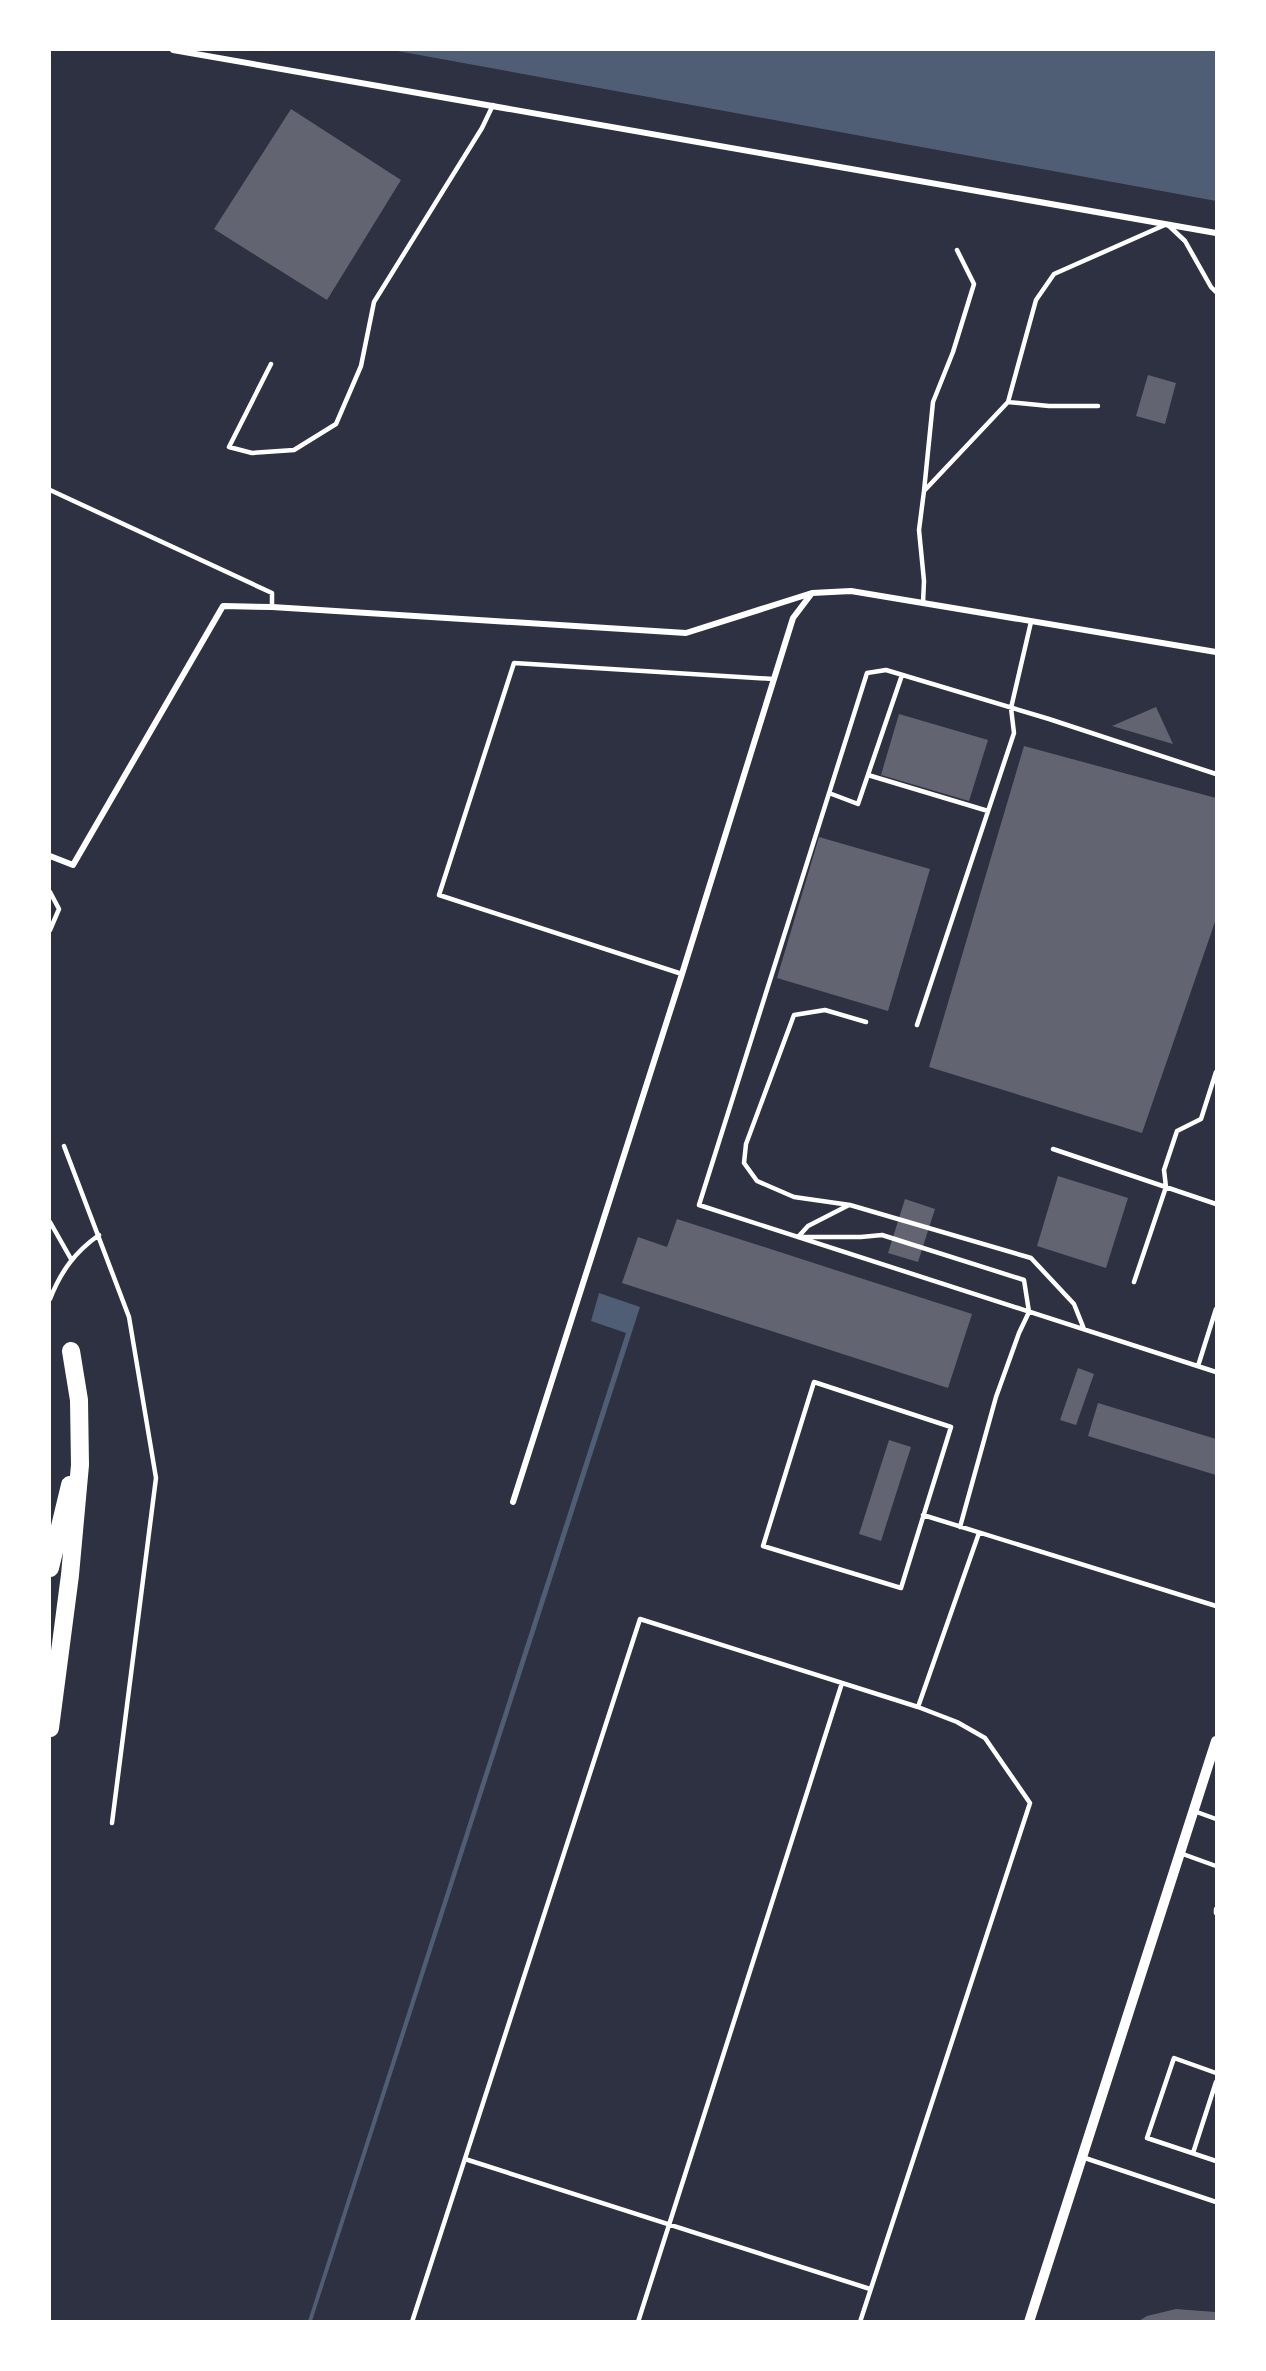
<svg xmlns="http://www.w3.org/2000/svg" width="1266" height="2371" font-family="'IBM Plex Sans',sans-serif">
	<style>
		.water { fill: #4f5d75 }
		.building { fill: #626471 }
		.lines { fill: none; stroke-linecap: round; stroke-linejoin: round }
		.service { stroke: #fff; stroke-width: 4.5 }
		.minor { stroke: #fff; stroke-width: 6 }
		.tertiary { stroke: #fff; stroke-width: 10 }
		.motorway { stroke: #fff; stroke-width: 18 }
	</style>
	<rect width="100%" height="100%" fill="#2d3142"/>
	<path class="water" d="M 392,50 L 1216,50 L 1216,201 Z
		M 599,1293 L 640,1307 L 312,2321 L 308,2321 L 626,1333 L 591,1321 Z"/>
	<path class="building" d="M 291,109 L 401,180 L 327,300 L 214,229 Z
		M 1148,375 L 1176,383 L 1165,424 L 1136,416 Z
		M 1156,707 L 1173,744 L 1112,726 Z
		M 899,714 L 988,740 L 969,801 L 881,775 Z
		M 1024,746 L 1216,798 L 1216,919 L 1142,1133 L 929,1067 Z
		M 819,837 L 930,869 L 888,1011 L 777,978 Z
		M 1058,1176 L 1128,1198 L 1106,1268 L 1037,1246 Z
		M 905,1199 L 935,1209 L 918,1262 L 888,1253 Z
		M 677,1219 L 972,1314 L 948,1388 L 622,1283 L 638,1237 L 667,1247 Z
		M 1078,1368 L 1094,1374 L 1076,1425 L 1060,1420 Z
		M 1098,1403 L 1216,1439 L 1216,1475 L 1088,1436 Z
		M 889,1440 L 911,1447 L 881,1541 L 859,1534 Z
		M 1176,2309 L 1215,2312 L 1216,2322 L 1137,2322 L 1147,2316 Z"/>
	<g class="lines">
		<path class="service" d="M 271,364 L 229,447 L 252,453 L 294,450 L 336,424 L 361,366 L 374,302 L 482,128 L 493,105
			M 1008,402 L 1049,406 L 1098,406
			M 50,490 L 272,593 L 272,607
			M 924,491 L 933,402 L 953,352 L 974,284 L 957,250
			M 923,603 L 924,581 L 919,530 L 924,491 L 1008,402 L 1036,300 L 1054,274 L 1167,224 L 1185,241 L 1211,287 L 1216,292
			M 1216,774 L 1049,719 L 886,670 L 867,673 L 699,1205 L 1216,1372
			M 868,775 L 988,811
			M 829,793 L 858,804 L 902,675
			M 50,892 L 59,909 L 50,930
			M 682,974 L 439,895 L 514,663 L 773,679
			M 866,1022 L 825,1010 L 794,1015 L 746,1144 L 744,1163 L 757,1181 L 794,1197 L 850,1205 L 1031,1258 L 1074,1304 L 1084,1329
			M 917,1025 L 1014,733 L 1011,708 L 1031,622
			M 64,1146 L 129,1317 L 156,1478 L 112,1823
			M 1053,1149 L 1216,1204
			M 50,1222 L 71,1259
			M 798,1237 L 808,1226 L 849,1205
			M 803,1237 L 861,1237 L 882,1235 L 1024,1280 L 1029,1312 L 1019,1333 L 996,1397 L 960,1527
			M 1134,1282 L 1166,1187 L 1164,1170 L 1177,1131 L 1201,1119 L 1216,1072
			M 50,1299 C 61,1271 75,1252 99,1235
			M 1198,1366 L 1216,1309
			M 814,1382 L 951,1427 L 901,1588 L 763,1546 Z
			M 923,1515 L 1216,1606
			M 918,1707 L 979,1533
			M 1194,1811 L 1216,1819
			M 1180,1853 L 1216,1866
			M 1216,1909 L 1216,1913
			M 1216,2073 L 1174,2058 L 1147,2138 L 1216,2161
			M 1193,2153 L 1216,2082
			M 1082,2157 L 1216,2202
			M 465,2159 L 870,2289
			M 412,2322 L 640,1619 L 918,1707 L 957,1722 L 985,1738 L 1030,1803 L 860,2322
			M 638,2322 L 842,1683"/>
		<path class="minor" d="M 173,50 L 1216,233
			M 50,856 L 73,865 L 223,606 L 272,607 L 686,633 L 812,593
			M 513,1502 L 682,974 L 793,618 L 812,593 L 851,591 L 1216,652"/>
		<path class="tertiary" d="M 1029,2322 L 1216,1741"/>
		<path class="motorway" d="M 50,1568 L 70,1485
			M 50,1728 L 70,1575 L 80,1465 L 79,1400 L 71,1351"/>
	</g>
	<rect width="1266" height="2371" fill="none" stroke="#ffffff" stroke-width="102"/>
</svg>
